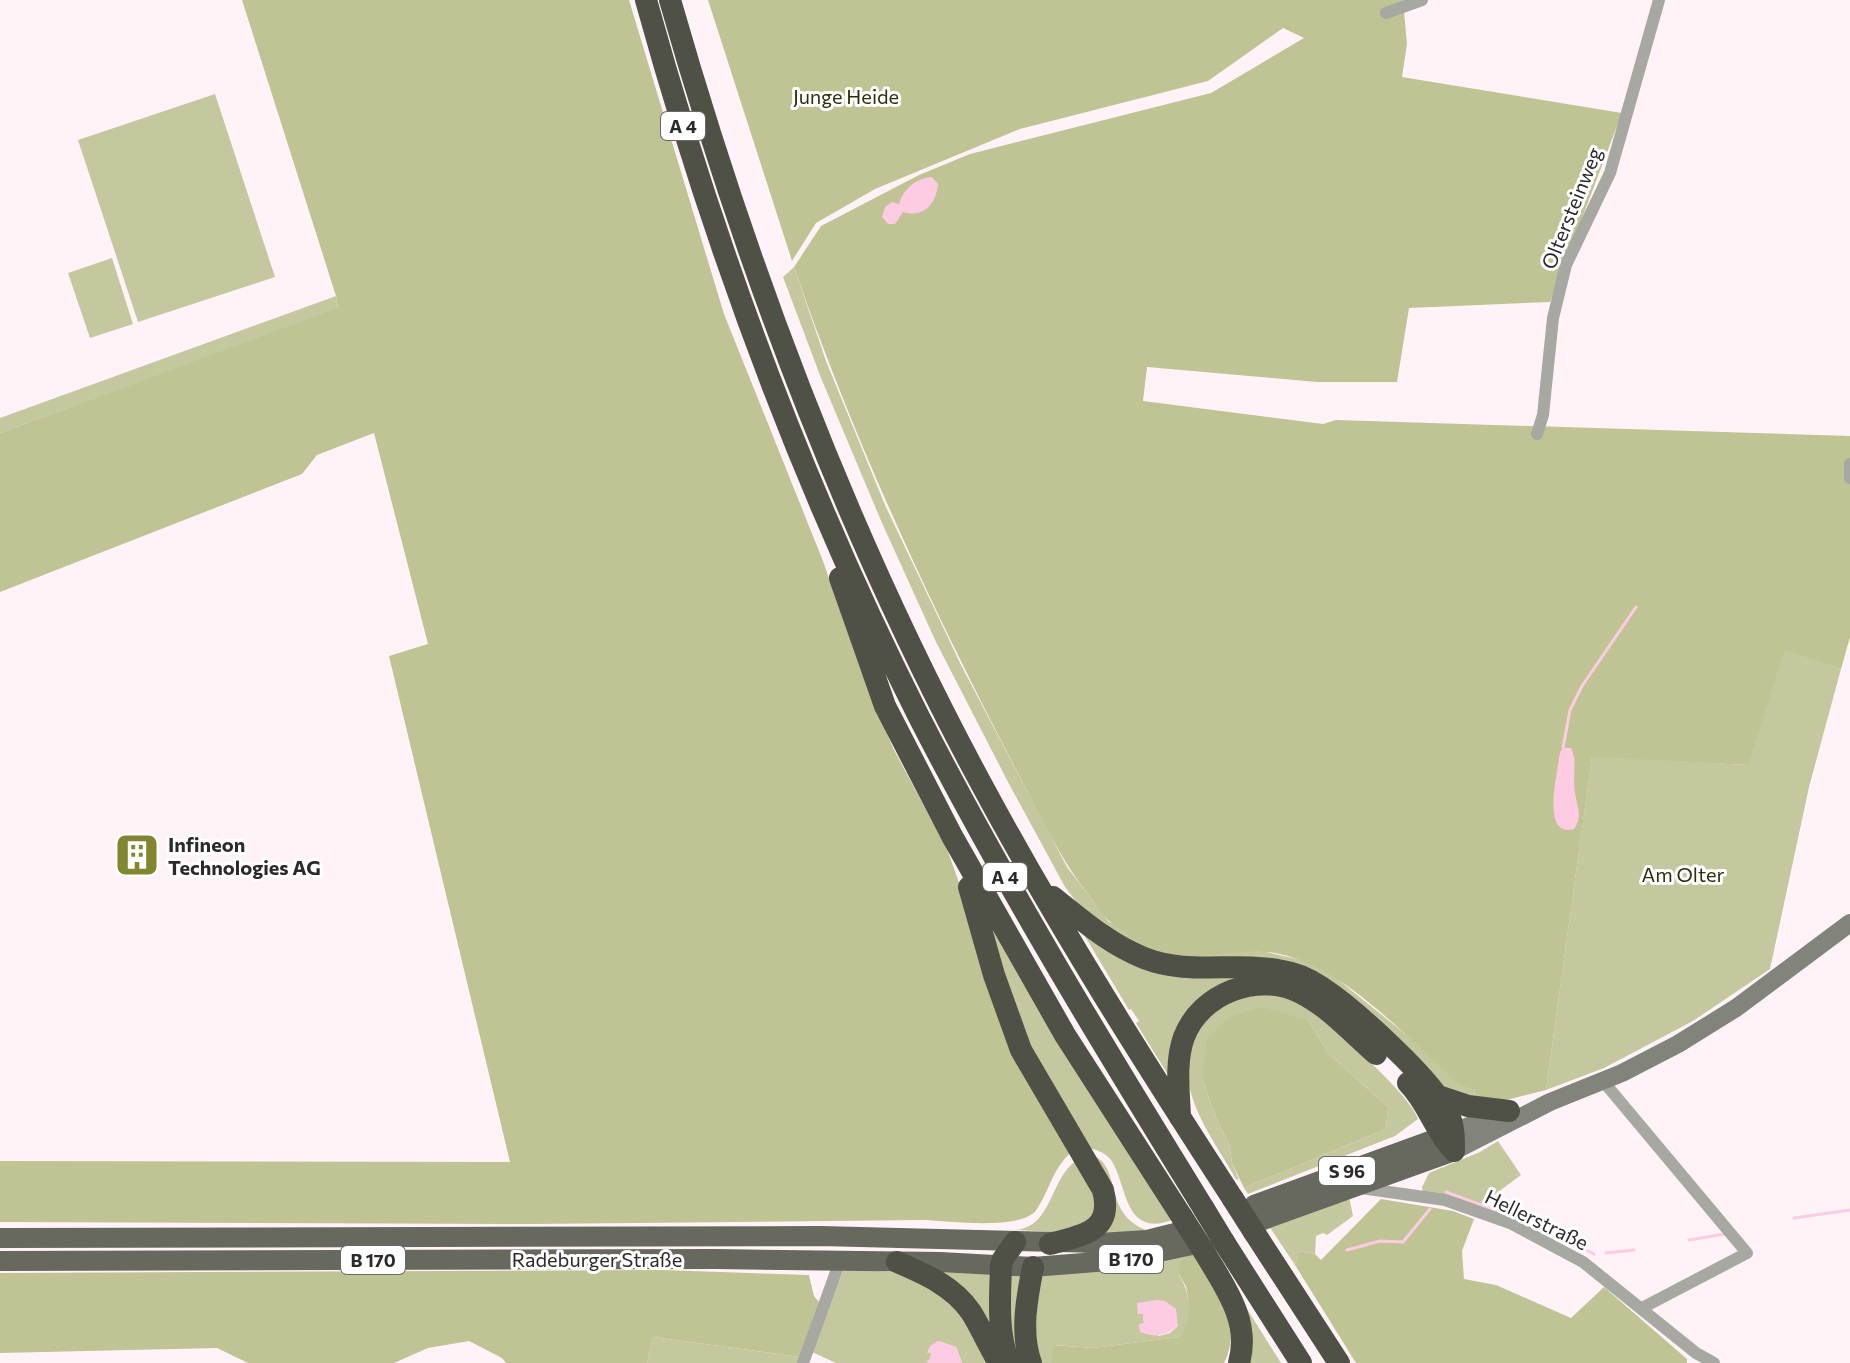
<svg xmlns="http://www.w3.org/2000/svg" width="1850" height="1363" font-family="Commissioner,sans-serif">
	<style>
		.green { fill: #c5c89f; fill-rule: evenodd }
		.forest { fill: #c0c494 }
		.water { fill: #fdcbe2 }
		.lines { fill: none; stroke-linecap: round; stroke-linejoin: round }
		.stream { stroke: #fdcbe2; stroke-width: 3 }
		.street { stroke: #a8a8a3; stroke-width: 12 }
		.secondary { stroke: #82837b; stroke-width: 18 }
		.primary { stroke: #67685e; stroke-width: 20 }
		.highway { stroke: #505146; stroke-width: 22 }
		.highway-bridge { stroke: #505146; stroke-width: 22 }
		.labels { text-anchor: middle; dominant-baseline: central; stroke-width: 6; stroke-linejoin: round; paint-order: stroke }
		.shield { fill: #fff; stroke: #6c686a; stroke-width: 2 }
		.shield-label { font-size: 18px; font-weight: bold; fill: #2d282a }
		.park-label { font-size: 20px; fill: #2d2f09; stroke: #fff }
		.street-label { font-size: 20px; fill: #2d282a; stroke: #fff }
		.poi-label { font-size: 20px; font-weight: bold; fill: #2d282a; stroke: #fff; text-anchor: start }
	</style>
	<rect width="100%" height="100%" fill="#fff3f8"/>
	<path class="green" d="M 215,94 L 275,277 L 138,322 L 78,140 Z
		M 112,258 L 133,324 L 90,338 L 68,273 Z
		M 794,267 L 826,361 L 885,505 L 961,665 L 1067,867 L 1109,922 L 1185,956 L 1248,951 L 1266,952 L 1302,960 L 1331,974 L 1475,1090 L 1474,1098 L 1448,1091 L 1344,996 L 1152,956 L 1084,912 L 1065,887 L 1008,782 L 936,642 L 882,523 L 821,378 L 783,277 Z
		M 336,296 L 338,309 L 0,433 L 0,418 Z
		M 1785,649 L 1841,669 L 1809,787 L 1770,969 L 1693,1021 L 1604,1068 L 1546,1090 L 1592,756 L 1747,765 Z
		M 986,916 L 1175,1219 C 1123,1240 1128,1185 1111,1160 C 1104,1151 1094,1149 1083,1147 L 1029,1053 Z
		M 1083,933 L 1106,947 L 1275,976 L 1223,987 L 1170,1078 L 1136,1023 L 1139,1021 L 1131,1009 L 1129,1010 Z
		M 1260,995 C 1270,996 1282,995 1291,999 C 1316,1010 1411,1094 1418,1119 L 1395,1136 L 1248,1194 L 1244,1188 L 1386,1129 L 1388,1107 L 1329,1054 L 1308,1020 L 1202,1078 L 1216,1118 L 1229,1144 L 1232,1163 L 1239,1180 L 1236,1179 C 1210,1133 1164,1079 1202,1026 C 1216,1006 1236,997 1260,995 Z
		M 1498,1141 L 1521,1175 L 1478,1207 L 1423,1193 L 1422,1187 L 1429,1173 L 1480,1152 Z
		M 1094,1156 C 1123,1168 1101,1217 1152,1232 L 1093,1236 L 1101,1230 Z
		M 1077,1160 L 1097,1199 L 1092,1220 L 1055,1232 L 1014,1230 C 1053,1228 1049,1179 1077,1160 Z
		M 1347,1197 L 1350,1201 L 1353,1216 L 1327,1235 L 1323,1233 L 1316,1236 L 1315,1254 L 1299,1251 L 1295,1265 L 1269,1226 Z
		M 1196,1252 L 1179,1275 C 1191,1292 1192,1321 1179,1337 L 1092,1348 L 1055,1345 L 1050,1363 L 1036,1363 L 1034,1357 L 1039,1279 L 1044,1276 ZM 1143,1313 L 1178,1326 L 1170,1333 L 1159,1336 L 1144,1324 Z
		M 923,1268 L 995,1271 L 997,1342 Z
		M 850,1269 L 905,1273 L 947,1291 L 994,1363 L 962,1363 L 956,1347 L 938,1341 L 928,1363 L 836,1363 L 812,1352 L 843,1271 Z
		M 1008,1272 L 1025,1273 L 1022,1352 L 1012,1363 Z
		M 1237,1293 L 1281,1363 L 1244,1363 Z
		M 653,1337 L 800,1357 L 797,1363 L 647,1363 Z"/>
	<path class="forest" d="M 242,0 L 629,0 L 724,314 L 823,561 L 861,671 L 893,748 L 947,849 L 968,908 L 1072,1151 C 1050,1173 1052,1186 1037,1209 C 1024,1231 949,1221 924,1220 L 534,1224 L 0,1222 L 0,1161 L 510,1162 L 389,656 L 428,644 L 374,433 L 317,455 L 302,474 L 0,592 L 0,433 L 338,308 L 336,296 Z
		M 708,0 L 1403,0 L 1407,44 L 1402,77 L 1622,113 L 1550,302 L 1409,308 L 1397,382 L 1317,382 L 1147,367 L 1143,401 L 1323,424 L 1336,420 L 1850,436 L 1850,637 L 1841,669 L 1785,650 L 1748,765 L 1592,757 L 1546,1090 L 1502,1101 L 1474,1098 L 1475,1090 L 1460,1085 C 1409,1040 1347,969 1280,954 C 1239,945 1195,966 1154,950 C 1140,945 1126,933 1113,924 C 1104,918 1097,906 1090,897 C 1061,860 1041,818 1020,777 C 933,611 855,444 794,267 L 821,226 L 919,175 L 970,154 L 1211,93 L 1304,38 L 1283,28 L 1208,81 L 1020,129 L 875,189 L 816,223 L 792,261 Z
		M 1262,1007 L 1308,1020 L 1329,1054 L 1388,1107 L 1386,1129 L 1244,1188 L 1232,1163 L 1229,1144 L 1216,1118 L 1202,1078 L 1207,1039 L 1229,1017 Z
		M 1381,1199 L 1453,1211 L 1474,1219 L 1462,1251 L 1464,1279 L 1496,1285 L 1571,1318 L 1604,1287 L 1687,1359 L 1687,1363 L 1356,1363 L 1295,1265 L 1299,1251 L 1315,1254 L 1321,1260 Z
		M 1196,1252 C 1212,1285 1244,1326 1224,1363 L 1050,1363 L 1054,1345 L 1092,1348 L 1179,1337 C 1189,1324 1190,1304 1186,1287 C 1183,1279 1175,1273 1180,1264 C 1183,1258 1190,1255 1196,1252 Z
		M 663,1270 L 809,1275 L 814,1296 L 819,1302 L 800,1357 L 653,1337 L 647,1363 L 506,1363 L 502,1358 L 469,1341 L 428,1348 L 394,1363 L 248,1363 L 217,1348 L 0,1353 L 0,1273 Z"/>
	<path class="water" d="M 932,177 L 938,184 C 936,205 923,218 903,212 L 895,224 L 888,224 L 882,217 L 885,207 L 892,202 L 899,204 C 903,189 917,178 932,177 Z
		M 1563,748 L 1571,748 C 1578,763 1572,777 1575,793 C 1577,807 1583,816 1574,829 C 1540,838 1558,772 1560,752 Z
		M 1157,1300 L 1165,1301 L 1176,1309 L 1178,1326 C 1166,1336 1155,1338 1140,1332 L 1139,1324 L 1144,1323 L 1143,1314 L 1138,1314 L 1137,1303 Z
		M 938,1341 L 956,1347 L 962,1363 L 928,1363 L 927,1360 L 930,1360 L 931,1353 L 927,1353 L 930,1346 Z"/>
	<g class="lines">
		<path class="stream" d="M 1563,748 L 1570,710 L 1582,686 L 1636,607
			M 1446,1192 L 1541,1227 L 1594,1254
			M 1794,1218 L 1850,1210
			M 1689,1240 L 1725,1234
			M 1347,1250 L 1380,1241 L 1403,1242 L 1430,1209
			M 1606,1253 L 1634,1250"/>
		<path class="street" d="M 1386,13 L 1422,0
			M 1537,434 L 1543,415 L 1553,318 L 1566,265 L 1610,173 L 1659,0
			M 1850,464 L 1850,478
			M 1603,1081 L 1747,1253 L 1642,1308
			M 1361,1188 L 1445,1200 L 1510,1223 L 1583,1262 L 1696,1353 L 1714,1363
			M 803,1363 L 840,1261"/>
		<path class="secondary" d="M 1443,1136 L 1508,1111
			M 1454,1151 L 1550,1102 L 1622,1073 L 1678,1044 L 1736,1008 L 1850,923"/>
		<path class="primary" d="M 1254,1205 L 1441,1137
			M 1263,1220 L 1454,1151
			M 0,1238 L 820,1236 L 1100,1243 L 1147,1240 L 1183,1231
			M 0,1261 L 715,1259 L 940,1262 L 1033,1267 L 1121,1260 L 1192,1245"/>
		<path class="highway" d="M 646,0 C 714,246 803,487 918,715 C 1005,885 1104,1047 1204,1209
			M 670,0 C 748,273 848,538 983,787 C 1059,928 1146,1065 1233,1199
			M 840,578 L 885,706 L 952,836 L 1065,1035 L 1182,1217
			M 969,887 L 994,975 L 1021,1050 L 1103,1190 C 1114,1232 1082,1235 1050,1244
			M 1053,897 C 1082,920 1109,944 1144,958 C 1189,976 1236,961 1282,971 C 1296,973 1309,979 1321,987 C 1353,1008 1435,1081 1449,1115 C 1454,1126 1454,1138 1454,1151
			M 1408,1083 C 1428,1103 1434,1130 1454,1151
			M 1438,1096 L 1468,1106 L 1509,1111
			M 1180,1117 C 1179,1090 1175,1062 1184,1037 C 1201,993 1257,972 1299,992 C 1328,1006 1352,1033 1376,1054
			M 1254,1232 L 1339,1363
			M 1224,1242 L 1301,1363
			M 1203,1250 C 1224,1286 1251,1320 1239,1363
			M 897,1262 C 925,1274 953,1286 971,1312 C 981,1328 989,1347 999,1363
			M 1009,1363 C 997,1332 1000,1299 1001,1266 L 1003,1259 L 1015,1242
			M 1031,1363 C 1020,1334 1027,1297 1033,1267"/>
		<path class="highway-bridge" d="M 1233,1199 L 1254,1232
			M 1204,1209 L 1224,1242
			M 1182,1217 L 1203,1250"/>
	</g>
	<defs>
		<g id="building-square" transform="scale(2.3)"><rect x="-9" y="-9" width="18" height="18" rx="4" fill="#828630" stroke="#fff"/><path d="M-4-6H4V6H1V3H-1V6H-4ZM-2.5-4.3h1.7v1.8h-1.7ZM.8-4.3h1.7v1.8H.8ZM-2.5-1h1.7V.8h-1.7ZM.8-1h1.7V.8H.8Z" fill="#fff"/></g>
	</defs>
	<g fill-rule="evenodd">
		<use href="#building-square" x="137" y="855"/>
	</g>
	<g class="labels">
		<g class="shield">
			<rect x="661" y="112" width="44" height="28" rx="6"/>
			<rect x="983" y="863" width="44" height="28" rx="6"/>
			<rect x="1319" y="1157" width="56" height="28" rx="6"/>
			<rect x="1099" y="1245" width="64" height="28" rx="6"/>
			<rect x="341" y="1246" width="64" height="28" rx="6"/>
		</g>
		<g class="shield-label">
			<text x="683" y="126">A 4</text>
			<text x="1005" y="877">A 4</text>
			<text x="1347" y="1171">S 96</text>
			<text x="1131" y="1259">B 170</text>
			<text x="373" y="1260">B 170</text>
		</g>
		<g class="park-label">
			<text x="846" y="96">Junge Heide</text>
			<text x="1683" y="874">Am Olter</text>
		</g>
		<g class="street-label">
			<text transform="translate(1571 208) rotate(-68)">Oltersteinweg</text>
			<text transform="translate(1537 1219) rotate(26)">Hellerstraße</text>
			<text x="597" y="1259">Radeburger Straße</text>
		</g>
		<g class="poi-label">
			<text x="168" y="844">Infineon<tspan x="168" dy="23">Technologies AG</tspan></text>
		</g>
	</g>
</svg>
